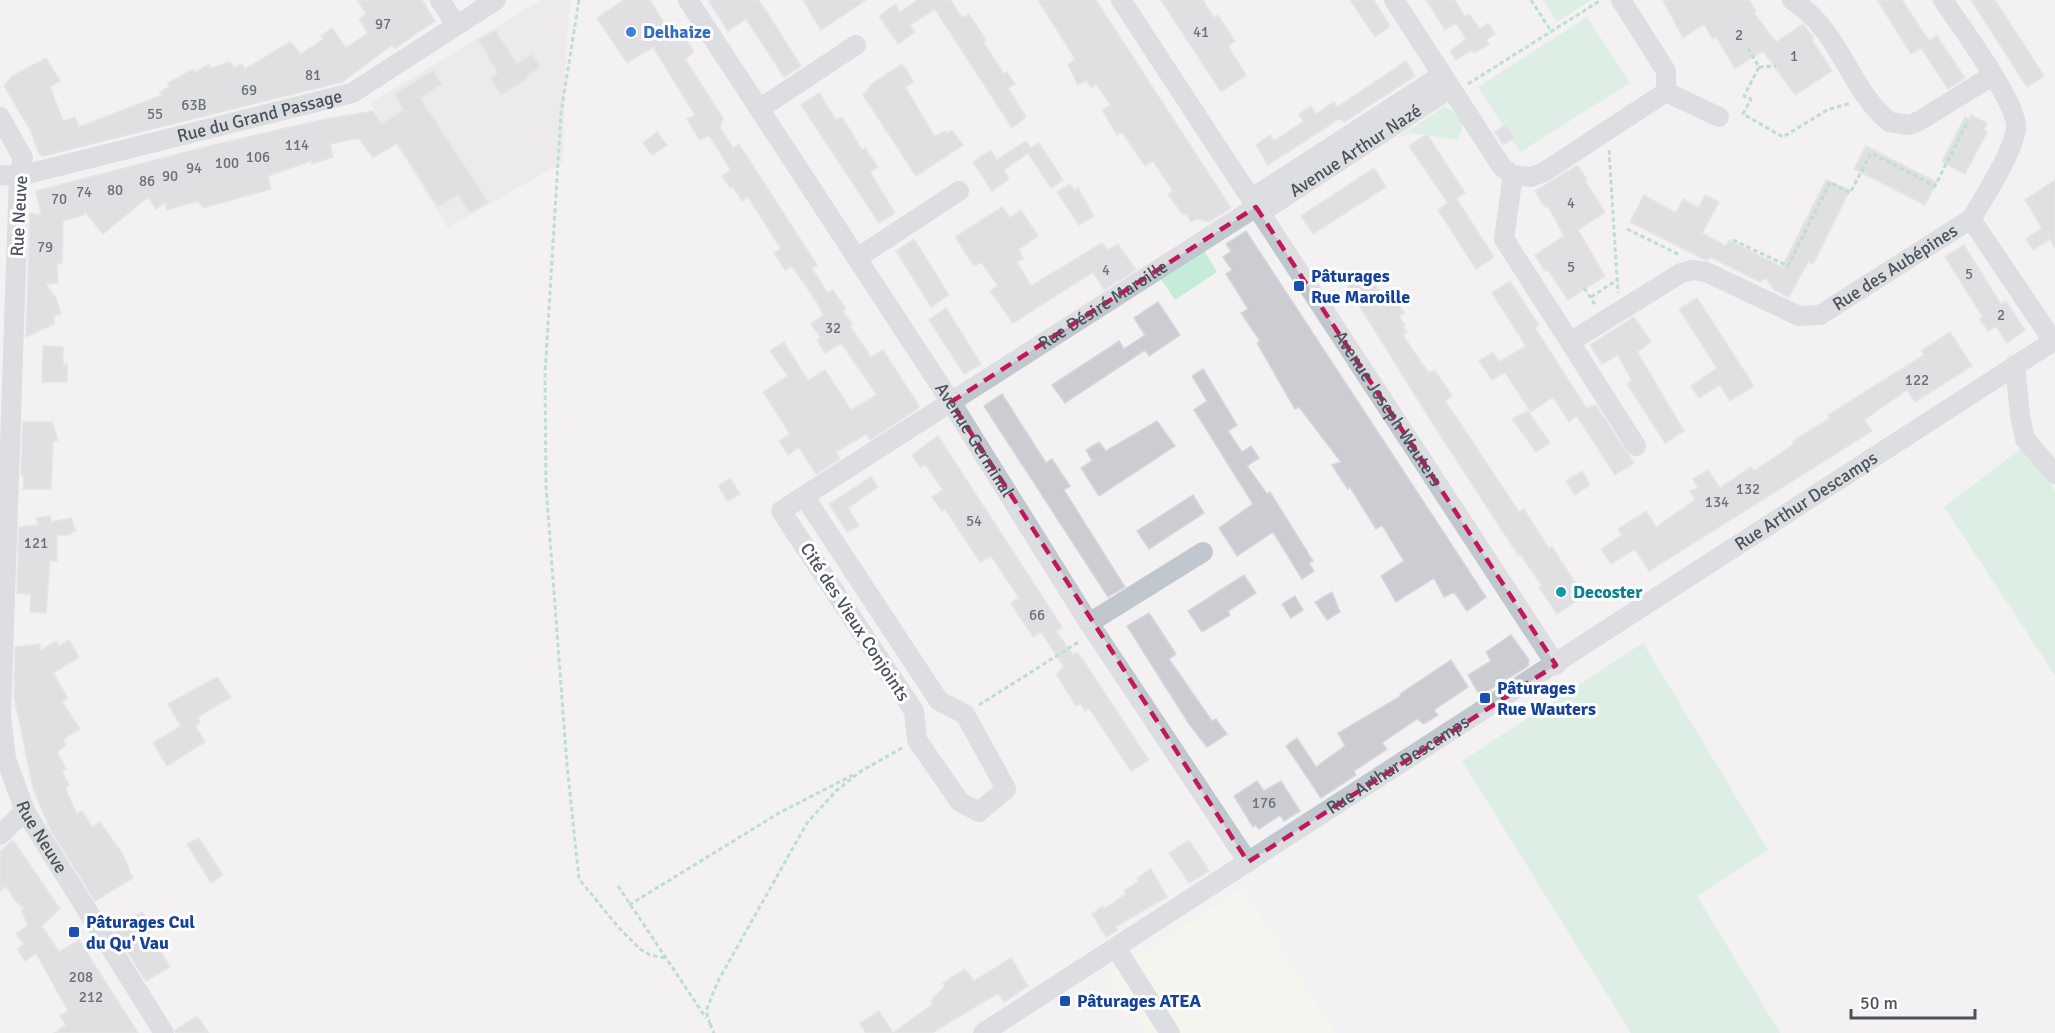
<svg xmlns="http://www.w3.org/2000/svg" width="2055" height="1033" font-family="Signika,sans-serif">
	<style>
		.commercial { fill: #fbf9ed }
		.education { fill: #e4e3e2 }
		.green { fill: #c4ecd8 }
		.building { fill: #cbcdd3; stroke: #d6d7dc; stroke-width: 1.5 }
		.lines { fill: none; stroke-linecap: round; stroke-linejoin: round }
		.path { stroke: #7fc7ac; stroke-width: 3; stroke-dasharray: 4.5 3; stroke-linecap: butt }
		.minor { stroke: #c0c7ce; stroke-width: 20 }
		.marked { fill: none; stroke: #c2185b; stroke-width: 4.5; stroke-dasharray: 12 8; stroke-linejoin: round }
		.shop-dot { fill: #3f7fe0; stroke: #fff; stroke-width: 2 }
		.transit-dot { fill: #1a4fb4; stroke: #fff; stroke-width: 2 }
		.culture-dot { fill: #0f9aa8; stroke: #fff; stroke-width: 2 }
		.labels { text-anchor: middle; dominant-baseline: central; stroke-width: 6; stroke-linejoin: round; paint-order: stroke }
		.number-label { font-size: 15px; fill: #6a717a }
		.shop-label { font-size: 18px; font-weight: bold; fill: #366cbe; stroke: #fff; text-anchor: start }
		.street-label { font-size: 18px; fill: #4a525d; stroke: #fff }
		.transit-label { font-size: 18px; font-weight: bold; fill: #164399; stroke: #fff; text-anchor: start }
		.culture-label { font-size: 18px; font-weight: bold; fill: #0d838f; stroke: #fff; text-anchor: start }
	</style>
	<rect width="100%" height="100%" fill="#f3f1f1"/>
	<path class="commercial" d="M 1242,888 L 1335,1033 L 1145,1033 L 1107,976 Z"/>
	<path class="education" d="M 541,0 L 571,0 L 566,46 L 563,162 L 448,228 L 371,103 Z"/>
	<path class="green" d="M 1543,0 L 1591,0 L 1557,22 Z
		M 1587,17 L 1630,83 L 1520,152 L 1478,87 Z
		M 1444,107 L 1457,112 L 1463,124 L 1458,140 L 1410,133 L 1396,138 Z
		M 1203,249 L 1217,272 L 1175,300 L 1159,276 Z
		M 2027,444 L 2055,491 L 2055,675 L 1944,507 Z
		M 1643,643 L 1768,850 L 1697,896 L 1780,1033 L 1631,1033 L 1462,761 Z"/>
	<path class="building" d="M 357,0 L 422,0 L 435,21 L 395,48 L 392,45 L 342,82 L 43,156 L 39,154 L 31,131 L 4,86 L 12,76 L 46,58 L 60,81 L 50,87 L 63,121 L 75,117 L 79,127 L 162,95 L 160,92 L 170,86 L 168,83 L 193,69 L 195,72 L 209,64 L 211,68 L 230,62 L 234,68 L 242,64 L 245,69 L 290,42 L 301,54 L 324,39 L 321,36 L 332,28 L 346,48 L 368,33 L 359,19 L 366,14 Z
		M 624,0 L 650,0 L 669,32 L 677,26 L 694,52 L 685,59 L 723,118 L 720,128 L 733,148 L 739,144 L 817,265 L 812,269 L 828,293 L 833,290 L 846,309 L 843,311 L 852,324 L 850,326 L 871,357 L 883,350 L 918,404 L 919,408 L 870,440 L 866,434 L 836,452 L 840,459 L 816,474 L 799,447 L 788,455 L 779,441 L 790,434 L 763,392 L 788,376 L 770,351 L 784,342 L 808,381 L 825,370 L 851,410 L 877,395 L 841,343 L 825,353 L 817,340 L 821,338 L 811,324 L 823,315 L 816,301 L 792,266 L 785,270 L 774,253 L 781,249 L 748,197 L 742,201 L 732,186 L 730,188 L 722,176 L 731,170 L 709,135 L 700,140 L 687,119 L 695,115 L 653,47 L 627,63 L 597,18 Z
		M 708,0 L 759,0 L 801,66 L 784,77 L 746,19 L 728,31 Z
		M 803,0 L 866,0 L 821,30 Z
		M 918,0 L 951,0 L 962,18 L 969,14 L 986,40 L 983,42 L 1004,74 L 1007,72 L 1015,84 L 1008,88 L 1026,117 L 1012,128 L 935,9 L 910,25 L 915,32 L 898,44 L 879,16 L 896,4 L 900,12 Z
		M 1038,0 L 1096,0 L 1231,208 L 1209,222 L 1196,219 L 1191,222 L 1186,213 L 1183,215 L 1168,194 L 1173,191 L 1153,161 L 1145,166 L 1122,132 L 1117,135 L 1102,110 L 1111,105 L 1096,84 L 1091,87 L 1086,80 L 1078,85 L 1068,65 L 1075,59 Z
		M 1161,0 L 1203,0 L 1214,18 L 1218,15 L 1235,41 L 1228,46 L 1246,75 L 1221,92 Z
		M 1350,0 L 1374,0 L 1390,26 L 1375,37 Z
		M 1426,0 L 1455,0 L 1465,16 L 1469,14 L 1480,29 L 1488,23 L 1495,34 L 1486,40 L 1489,44 L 1474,53 L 1472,50 L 1456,60 L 1450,51 L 1466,39 L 1456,23 L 1445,30 Z
		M 1663,0 L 1749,0 L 1756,11 L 1754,13 L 1776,42 L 1803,24 L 1814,38 L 1812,40 L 1832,71 L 1795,95 L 1763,51 L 1735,68 L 1716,37 L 1713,39 L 1704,24 L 1683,38 Z
		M 1877,0 L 1902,0 L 1929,41 L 1937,36 L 1965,78 L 1948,89 L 1921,48 L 1911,54 Z
		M 1971,0 L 1995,0 L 2044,76 L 2027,87 Z
		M 495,30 L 517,64 L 532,54 L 540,67 L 526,77 L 527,79 L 501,95 L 490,78 L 498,73 L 478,40 Z
		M 1406,61 L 1415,76 L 1344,122 L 1339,119 L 1268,165 L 1256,145 L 1270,135 L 1274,141 L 1303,122 L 1299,114 L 1311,106 L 1316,114 L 1334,102 L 1337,107 Z
		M 902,64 L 914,82 L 905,87 L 935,137 L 945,131 L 947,133 L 952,130 L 963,145 L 916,176 L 863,95 L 873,83 Z
		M 433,71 L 442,84 L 420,98 L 488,202 L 470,213 L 458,194 L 438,207 L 397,143 L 373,158 L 359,138 L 330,144 L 333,157 L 312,164 L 311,161 L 268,176 L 271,189 L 217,204 L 203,208 L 198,201 L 166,210 L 166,202 L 156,209 L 148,197 L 103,234 L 84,211 L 84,215 L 63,221 L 62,263 L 57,264 L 58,283 L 46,284 L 56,298 L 61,314 L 54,316 L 54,324 L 26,337 L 30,213 L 41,215 L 36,191 L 209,146 L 325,119 L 373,111 L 382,124 L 404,110 L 394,94 Z
		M 819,93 L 836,120 L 842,117 L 862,150 L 865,148 L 878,167 L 870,172 L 895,213 L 879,223 L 801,105 Z
		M 1971,115 L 1987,123 L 1984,130 L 1987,132 L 1965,174 L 1942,162 L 1965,117 L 1969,119 Z
		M 1506,125 L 1515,138 L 1503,145 L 1495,132 Z
		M 657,132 L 667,145 L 652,155 L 643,143 Z
		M 1427,134 L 1465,193 L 1456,198 L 1494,257 L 1476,269 L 1438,210 L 1448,203 L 1409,146 Z
		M 1026,141 L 1031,148 L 1039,143 L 1063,180 L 1051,188 L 1028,153 L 1004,170 L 1009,179 L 992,191 L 973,162 L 991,150 L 997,160 Z
		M 1866,146 L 1937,182 L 1925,205 L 1854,169 Z
		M 1578,165 L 1587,180 L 1585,181 L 1605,212 L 1578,230 L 1605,276 L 1568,300 L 1548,270 L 1545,271 L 1535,255 L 1564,236 L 1548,206 L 1545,207 L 1535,191 Z
		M 1374,168 L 1386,187 L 1313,234 L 1301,216 Z
		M 1826,180 L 1850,190 L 1813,264 L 1808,262 L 1789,297 L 1774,290 L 1766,278 L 1760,282 L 1710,257 L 1708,260 L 1703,259 L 1630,222 L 1644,195 L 1676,213 L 1683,199 L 1699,208 L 1705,195 L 1719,202 L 1702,233 L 1726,246 L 1729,240 L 1782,267 Z
		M 2055,180 L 2055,248 L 2050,239 L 2033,250 L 2026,239 L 2042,228 L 2025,200 Z
		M 1070,184 L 1075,191 L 1078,188 L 1094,216 L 1079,225 L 1057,192 Z
		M 1002,207 L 1010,218 L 1021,210 L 1038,236 L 1019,249 L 1023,259 L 1017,262 L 1031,286 L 1102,243 L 1108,250 L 1118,244 L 1136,270 L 1104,290 L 1093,272 L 1013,323 L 990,291 L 998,286 L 981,262 L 974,266 L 955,237 Z
		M 1246,231 L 1486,597 L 1467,611 L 1454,592 L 1444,597 L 1434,578 L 1396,602 L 1381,576 L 1404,561 L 1382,525 L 1376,529 L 1350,487 L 1348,489 L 1343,482 L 1332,465 L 1341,462 L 1299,407 L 1295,409 L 1257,343 L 1260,341 L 1241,313 L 1248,309 L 1226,274 L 1232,270 L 1223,257 L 1231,251 L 1226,244 Z
		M 914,239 L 949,295 L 931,307 L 896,251 Z
		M 1964,245 L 2001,304 L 2006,301 L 2025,330 L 2007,343 L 1996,326 L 1988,331 L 1980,319 L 1983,317 L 1945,257 Z
		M 1368,273 L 1387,304 L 1395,298 L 1404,313 L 1399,316 L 1405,326 L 1403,327 L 1407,332 L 1403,335 L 1419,359 L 1429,373 L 1435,370 L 1452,396 L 1445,401 L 1464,429 L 1519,512 L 1524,509 L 1549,549 L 1552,547 L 1584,596 L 1557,614 L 1539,587 L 1542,586 L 1520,554 L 1518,555 L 1431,421 L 1347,286 Z
		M 1510,281 L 1539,325 L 1535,328 L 1587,409 L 1585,410 L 1595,404 L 1634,463 L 1615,475 L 1577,416 L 1569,422 L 1553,397 L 1531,412 L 1505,372 L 1492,380 L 1479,361 L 1493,352 L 1499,362 L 1526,346 L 1492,293 Z
		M 1697,298 L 1754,386 L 1730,401 L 1720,385 L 1699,398 L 1691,386 L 1717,368 L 1679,309 Z
		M 1158,302 L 1180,335 L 1149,356 L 1145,350 L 1065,403 L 1052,385 L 1119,341 L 1124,349 L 1145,335 L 1134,318 Z
		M 946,308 L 981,364 L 964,374 L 929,320 Z
		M 1634,317 L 1651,342 L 1637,352 L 1684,431 L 1665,443 L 1627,384 L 1632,381 L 1618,355 L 1602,364 L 1590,345 Z
		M 1950,332 L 1972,366 L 1915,402 L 1907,390 L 1864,420 L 1872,431 L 1649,571 L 1635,549 L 1611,564 L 1601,549 L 1622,535 L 1618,529 L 1646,511 L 1656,527 L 1695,500 L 1690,491 L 1698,488 L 1693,479 L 1708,470 L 1720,488 L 1751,467 L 1754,471 L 1794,444 L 1793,441 L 1830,418 L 1828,415 L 1924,355 L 1921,351 Z
		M 43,346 L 63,347 L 63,365 L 67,364 L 67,382 L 42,382 Z
		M 1203,369 L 1237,425 L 1228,431 L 1242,452 L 1251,446 L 1259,458 L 1247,466 L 1267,494 L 1270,492 L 1313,561 L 1309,563 L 1314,571 L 1302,579 L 1273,532 L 1237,556 L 1219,528 L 1253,504 L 1194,410 L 1207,401 L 1192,376 Z
		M 1002,394 L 1046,463 L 1052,459 L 1070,486 L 1064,490 L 1125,587 L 1108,597 L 984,406 Z
		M 1528,411 L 1550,443 L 1536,452 L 1512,419 Z
		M 1157,421 L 1175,446 L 1099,496 L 1081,468 L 1092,461 L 1086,450 L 1099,442 L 1106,451 Z
		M 23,422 L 52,422 L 58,440 L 53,442 L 51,489 L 23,489 L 24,475 L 21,475 Z
		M 938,436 L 1062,627 L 1056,631 L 1073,655 L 1077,653 L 1081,657 L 1149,760 L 1131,771 L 1089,708 L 1085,711 L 1080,703 L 1076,706 L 1056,674 L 1064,667 L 1041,632 L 1033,637 L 1017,613 L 1011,603 L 1019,598 L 991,556 L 980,562 L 945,509 L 942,511 L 932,497 L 943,490 L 925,464 L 920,467 L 912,455 Z
		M 1582,471 L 1590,485 L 1575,495 L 1566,481 Z
		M 871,477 L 878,487 L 848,508 L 859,526 L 847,532 L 829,504 Z
		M 730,478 L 740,494 L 728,501 L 718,486 Z
		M 1193,495 L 1204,513 L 1149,549 L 1137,531 Z
		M 50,516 L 51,522 L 71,518 L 76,531 L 67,535 L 57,535 L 57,561 L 50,561 L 46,613 L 30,612 L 31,594 L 17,593 L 19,527 L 38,525 L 36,518 Z
		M 1244,575 L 1256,593 L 1228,611 L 1230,615 L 1202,632 L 1188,611 Z
		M 1332,592 L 1340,612 L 1327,620 L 1315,602 Z
		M 1295,596 L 1303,610 L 1291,618 L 1282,604 Z
		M 1149,613 L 1176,654 L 1169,659 L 1212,721 L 1216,719 L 1227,734 L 1207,747 L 1189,724 L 1127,626 Z
		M 1511,635 L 1529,660 L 1528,666 L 1480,696 L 1468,675 L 1491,661 L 1486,652 Z
		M 69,640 L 79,657 L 53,673 L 68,698 L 62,702 L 80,729 L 63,739 L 66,745 L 57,752 L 66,769 L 62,772 L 69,785 L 65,788 L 77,814 L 82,811 L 92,827 L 100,822 L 122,853 L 133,878 L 95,901 L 50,829 L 33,788 L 14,696 L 15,647 L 40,644 L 40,651 L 56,641 L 59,646 Z
		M 1451,660 L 1468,687 L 1434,710 L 1438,715 L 1424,724 L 1417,719 L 1382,743 L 1387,749 L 1354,771 L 1356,775 L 1321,798 L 1286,746 L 1297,738 L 1316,767 L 1345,746 L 1338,733 L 1401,696 L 1400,694 Z
		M 217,677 L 231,697 L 198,717 L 200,722 L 195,726 L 205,742 L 167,766 L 153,743 L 181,726 L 168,704 Z
		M 1257,781 L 1264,791 L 1281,781 L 1300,811 L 1284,821 L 1280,815 L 1259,829 L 1256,825 L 1253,827 L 1234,796 Z
		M 199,838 L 223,875 L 211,883 L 187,844 Z
		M 13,840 L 60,909 L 42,926 L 59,952 L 79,940 L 138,1033 L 54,1033 L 66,1025 L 60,1016 L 68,1011 L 36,953 L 25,961 L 17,949 L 24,944 L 16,934 L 28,925 L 21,910 L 24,908 L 15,901 L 6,886 L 0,892 L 0,851 Z
		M 1189,840 L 1209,871 L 1189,883 L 1169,853 Z
		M 1151,869 L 1167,897 L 1115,927 L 1118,930 L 1106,937 L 1092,914 L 1103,906 L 1104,909 L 1126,894 L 1124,891 L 1139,881 L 1137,878 Z
		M 142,912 L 152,930 L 149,932 L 170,967 L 146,981 L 113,930 Z
		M 1011,958 L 1028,986 L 1004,1002 L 998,993 L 932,1033 L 866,1033 L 860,1023 L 879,1011 L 893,1033 L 933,1004 L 931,1001 L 945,986 L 943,983 L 965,969 L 974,981 Z
		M 197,1016 L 209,1033 L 176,1033 L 175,1030 Z"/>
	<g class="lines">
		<path class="path" d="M 579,0 L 561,113 L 545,374 L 546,486 L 567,765 L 579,879 L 619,928 L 640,949 L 650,955 L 666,958
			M 1531,0 L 1551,31
			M 1748,48 L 1759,67 L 1744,96 L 1751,99 L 1743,114 L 1783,137 L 1827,110 L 1851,103
			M 1759,67 L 1776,66
			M 1468,84 L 1601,0
			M 1609,150 L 1618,293
			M 1627,229 L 1680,255
			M 1733,240 L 1788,266 L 1830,182 L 1850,193 L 1871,153 L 1935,186 L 1967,123
			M 1584,288 L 1596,306
			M 1591,297 L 1617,280
			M 979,705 L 1080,641
			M 618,886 L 706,1018
			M 629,905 L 779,813 L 853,775
			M 710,1024 L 706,1011 L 718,981 L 807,823 L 836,791 L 861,771 L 902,748
			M 710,1024 L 714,1033"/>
		<g class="minor">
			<path d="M 440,0 L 456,25"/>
			<path id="s1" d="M 688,0 L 951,402 L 1089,623 L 1248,862"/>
			<path id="s2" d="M 1121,0 L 1556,665"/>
			<path d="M 1394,0 L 1502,167 L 1513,175"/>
			<path d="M 1792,0 C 1840,30 1848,87 1889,122 L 1909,125 L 1919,121 L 1992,76"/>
			<path d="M 1943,0 C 1959,24 2018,103 2016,128 C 2014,151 1984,198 1971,219 L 2053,341"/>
			<path d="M 1666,92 L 1719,117"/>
			<path d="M 761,108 L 856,45"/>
			<path id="s3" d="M 0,117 L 23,158 L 19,176 L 1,715 L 6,759 L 25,811 L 164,1033"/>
			<path id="s4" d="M 0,175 L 19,176 L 352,93 L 496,0"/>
			<path id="s5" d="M 1513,175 L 1504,239 L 1570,342 L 1681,273 L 1693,270 L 1706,272 L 1799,316 L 1820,315 L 1971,219"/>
			<path d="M 1513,175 L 1531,177 L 1544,172 L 1666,92 L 1666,71 L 1621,0"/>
			<path d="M 1252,198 L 1442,75"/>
			<path id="s6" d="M 1260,213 L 1451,88"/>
			<path d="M 857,258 L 959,191"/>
			<path d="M 1570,342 L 1636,446"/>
			<path d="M 2015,365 L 2020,415 L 2025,439 L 2055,474"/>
			<path id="s7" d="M 804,496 L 939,701 L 965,714 L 1006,789 L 979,812 L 960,802 L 917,740 L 914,711 L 781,511 L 804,496 L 1256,207"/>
			<path d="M 1089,623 L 1203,552"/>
			<path d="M 0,835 L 25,811"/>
			<path d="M 1116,948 L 1170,1033"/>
			<path id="s8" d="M 983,1033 L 2055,340"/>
		</g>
	</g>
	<path d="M0 0H2055V1033H0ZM 1256,207 L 1556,665 L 1248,862 L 951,402 Z" fill="#f3f1f1" fill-opacity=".55" fill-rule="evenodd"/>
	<path class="marked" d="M 1256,207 L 1556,665 L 1248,862 L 951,402 Z"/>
	<circle class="shop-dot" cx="631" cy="32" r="6"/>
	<g class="transit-dot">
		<rect x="1293" y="280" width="12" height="12" rx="3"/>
		<rect x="1479" y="692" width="12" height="12" rx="3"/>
		<rect x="68" y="926" width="12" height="12" rx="3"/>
		<rect x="1059" y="995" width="12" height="12" rx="3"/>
	</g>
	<circle class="culture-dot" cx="1561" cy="592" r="6"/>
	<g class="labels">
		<g class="number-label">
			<text x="383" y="24">97</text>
			<text x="1201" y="32">41</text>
			<text x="1739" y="35">2</text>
			<text x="1794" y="56">1</text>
			<text x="313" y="75">81</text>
			<text x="249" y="90">69</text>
			<text x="194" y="105">63B</text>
			<text x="155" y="114">55</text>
			<text x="297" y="145">114</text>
			<text x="258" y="157">106</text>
			<text x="227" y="163">100</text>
			<text x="194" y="168">94</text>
			<text x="170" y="176">90</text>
			<text x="147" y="181">86</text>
			<text x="115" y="190">80</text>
			<text x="84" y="192">74</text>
			<text x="59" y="199">70</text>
			<text x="1571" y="203">4</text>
			<text x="45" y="247">79</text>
			<text x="1571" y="267">5</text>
			<text x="1106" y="270">4</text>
			<text x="1969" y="274">5</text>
			<text x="2001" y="315">2</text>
			<text x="833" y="328">32</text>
			<text x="1917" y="380">122</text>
			<text x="1748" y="489">132</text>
			<text x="1717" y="502">134</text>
			<text x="974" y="521">54</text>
			<text x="36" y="543">121</text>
			<text x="1037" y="615">66</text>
			<text x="1264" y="803">176</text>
			<text x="81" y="977">208</text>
			<text x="91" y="997">212</text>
		</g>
		<g class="shop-label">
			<text x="643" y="32">Delhaize</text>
		</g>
		<g class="street-label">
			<text stroke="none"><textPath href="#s4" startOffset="267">Rue du Grand Passage</textPath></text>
			<text stroke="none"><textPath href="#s6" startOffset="114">Avenue Arthur Nazé</textPath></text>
			<text transform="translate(19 216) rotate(-87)">Rue Neuve</text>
			<text stroke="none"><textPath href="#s5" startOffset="556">Rue des Aubépines</textPath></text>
			<text stroke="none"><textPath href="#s7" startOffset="1144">Rue Désiré Maroille</textPath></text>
			<text stroke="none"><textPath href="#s2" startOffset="488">Avenue Joseph Wauters</textPath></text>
			<text stroke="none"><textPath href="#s1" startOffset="525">Avenue Germinal</textPath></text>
			<text stroke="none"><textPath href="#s8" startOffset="980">Rue Arthur Descamps</textPath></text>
			<text transform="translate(855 622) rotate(57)">Cité des Vieux Conjoints</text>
			<text stroke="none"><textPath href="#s8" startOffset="494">Rue Arthur Descamps</textPath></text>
			<text stroke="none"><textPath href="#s3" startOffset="735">Rue Neuve</textPath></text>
		</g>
		<g class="transit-label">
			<text x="1311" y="276">Pâturages<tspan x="1311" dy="21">Rue Maroille</tspan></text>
			<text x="1497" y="688">Pâturages<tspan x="1497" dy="21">Rue Wauters</tspan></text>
			<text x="86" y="922">Pâturages Cul<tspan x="86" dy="21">du Qu' Vau</tspan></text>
			<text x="1077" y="1001">Pâturages ATEA</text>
		</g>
		<g class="culture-label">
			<text x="1573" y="592">Decoster</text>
		</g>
	</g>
	<path d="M1851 1009v9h124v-9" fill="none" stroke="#4a525d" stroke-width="3"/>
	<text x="1860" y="1009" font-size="18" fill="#4a525d" stroke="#ffffff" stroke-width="4.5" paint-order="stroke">50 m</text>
</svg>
